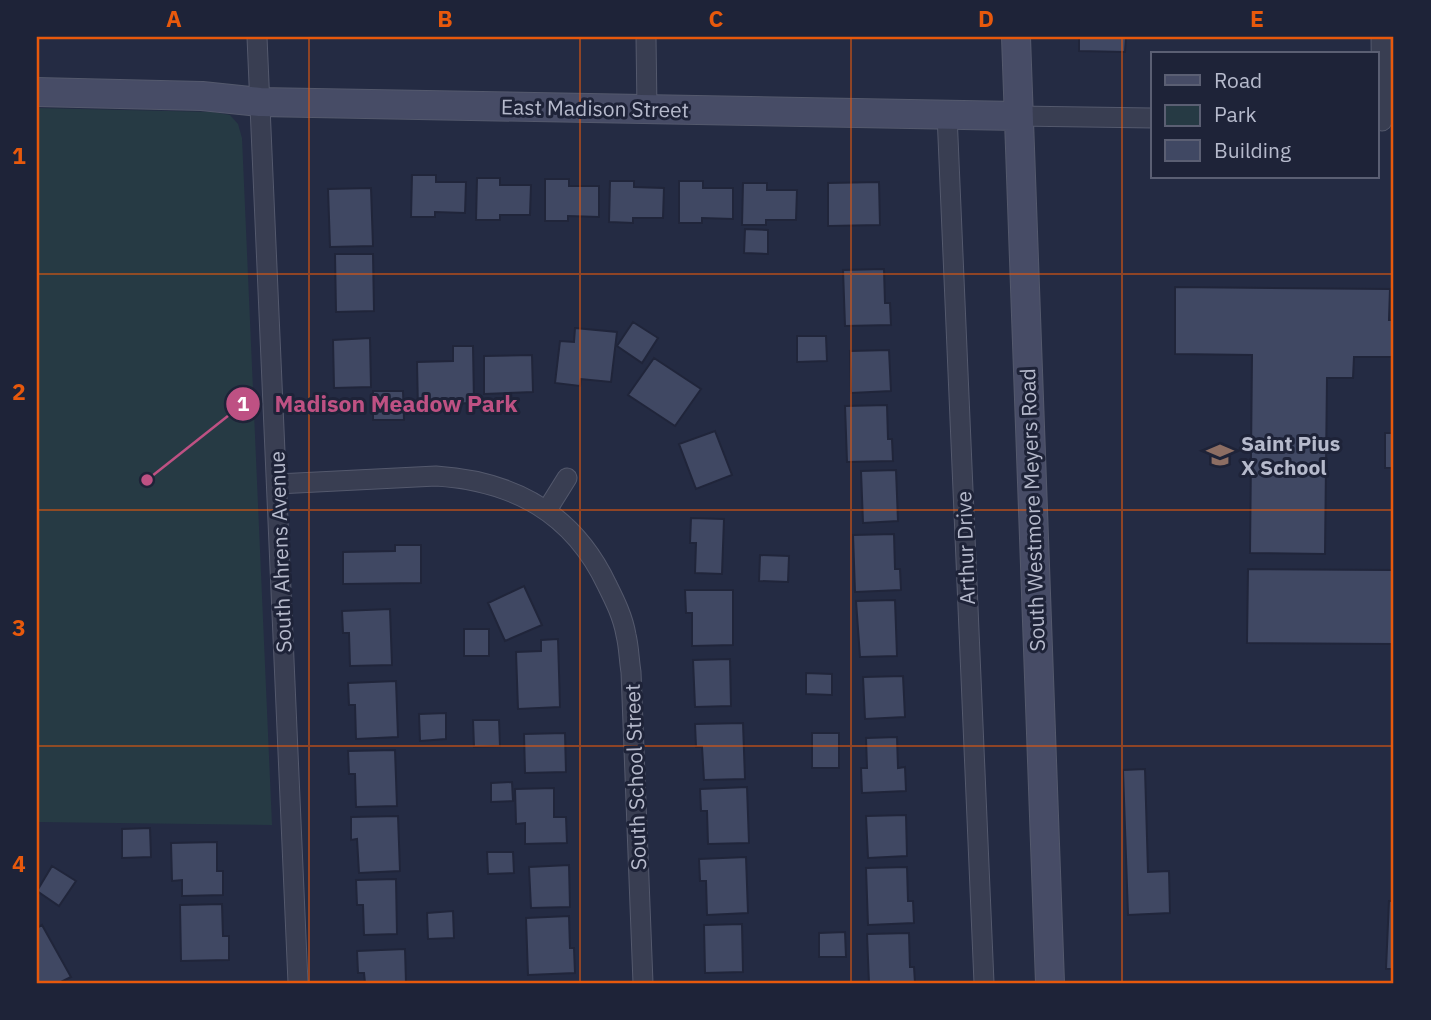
<svg xmlns="http://www.w3.org/2000/svg" width="1431" height="1020" font-family="'IBM Plex Sans',sans-serif">
	<style>
		.green { fill: #263a44 }
		.building { fill: #404863; stroke: #20253a; stroke-width: 2 }
		.lines { fill: none; stroke-linecap: round; stroke-linejoin: round }
		.street-casing { stroke: #54596d; stroke-width: 21 }
		.secondary-casing { stroke: #54596d; stroke-width: 30 }
		.street { stroke: #393e52; stroke-width: 19 }
		.secondary { stroke: #474c66; stroke-width: 28 }
		.grid { fill: none; stroke: #e8590c; stroke-width: 2; stroke-opacity: 0.55 }
		.labels { text-anchor: middle; dominant-baseline: central; stroke-width: 6; stroke-linejoin: round; paint-order: stroke }
		.street-label { font-size: 21px; fill: #b6bacc; stroke: #1e2338 }
		.poi-label { font-size: 21px; font-weight: bold; fill: #b6bacc; stroke: #1e2338; text-anchor: start }
		.leader { fill: none; stroke: #be5183; stroke-width: 2.5 }
		.callout-dot { fill: #be5183; stroke: #1e2338; stroke-width: 2.5 }
		.mark-label { font-size: 21px; text-anchor: middle; font-weight: bold; fill: #fff }
		.callout-label { font-size: 23px; text-anchor: middle; font-weight: bold; fill: #be5183; stroke: #1e2338; stroke-width: 6; stroke-linejoin: round; paint-order: stroke }
		.neatline { fill: none; stroke: #e8590c; stroke-width: 2.5 }
		.grid-label { font-size: 23px; text-anchor: middle; font-weight: bold; fill: #e8590c }
	</style>
	<rect width="100%" height="100%" fill="#242b43"/>
	<path class="green" d="M 37,108 L 213,112 L 230,115 L 238,124 L 242,138 L 272,825 L 37,822 Z"/>
	<path class="building" d="M 1079,37 L 1126,37 L 1125,52 L 1079,51 Z
		M 412,175 L 436,175 L 436,182 L 466,182 L 465,213 L 435,212 L 435,217 L 411,217 Z
		M 477,178 L 500,178 L 500,185 L 531,185 L 530,215 L 500,215 L 500,220 L 476,220 Z
		M 545,179 L 569,179 L 569,186 L 599,186 L 599,217 L 568,216 L 568,221 L 545,221 Z
		M 610,181 L 634,181 L 634,187 L 664,188 L 663,218 L 633,218 L 633,223 L 609,222 Z
		M 679,181 L 703,181 L 703,188 L 733,188 L 733,219 L 702,218 L 702,223 L 679,223 Z
		M 879,182 L 880,225 L 828,226 L 828,183 Z
		M 743,183 L 767,183 L 767,190 L 797,190 L 796,220 L 766,220 L 766,225 L 742,225 Z
		M 371,188 L 373,246 L 330,247 L 328,189 Z
		M 745,229 L 768,230 L 768,254 L 744,253 Z
		M 335,254 L 373,254 L 374,311 L 336,312 Z
		M 884,269 L 885,303 L 890,303 L 891,325 L 845,326 L 843,270 Z
		M 1175,287 L 1390,289 L 1389,320 L 1394,320 L 1394,357 L 1354,357 L 1353,378 L 1327,378 L 1325,554 L 1250,553 L 1252,355 L 1175,354 Z
		M 633,322 L 658,338 L 642,363 L 617,346 Z
		M 575,328 L 617,332 L 611,382 L 581,379 L 580,386 L 555,383 L 560,341 L 574,342 Z
		M 797,336 L 826,336 L 827,361 L 797,362 Z
		M 370,338 L 371,387 L 334,388 L 333,340 Z
		M 453,346 L 473,346 L 474,403 L 440,404 L 441,410 L 418,410 L 417,362 L 453,361 Z
		M 889,350 L 891,391 L 851,393 L 850,351 Z
		M 532,355 L 533,392 L 484,394 L 484,356 Z
		M 654,358 L 701,389 L 675,426 L 628,395 Z
		M 373,391 L 403,391 L 404,420 L 373,420 Z
		M 887,405 L 888,439 L 892,439 L 893,461 L 847,462 L 845,406 Z
		M 715,431 L 732,475 L 696,489 L 679,444 Z
		M 1385,433 L 1394,433 L 1394,468 L 1385,468 Z
		M 896,470 L 898,521 L 863,523 L 861,471 Z
		M 691,518 L 724,519 L 722,574 L 695,573 L 696,543 L 690,543 Z
		M 894,534 L 895,569 L 900,569 L 901,590 L 855,592 L 853,535 Z
		M 395,545 L 421,545 L 421,583 L 343,584 L 343,552 L 395,551 Z
		M 760,555 L 789,556 L 788,582 L 759,581 Z
		M 1248,569 L 1394,570 L 1394,644 L 1247,643 Z
		M 524,586 L 542,625 L 505,641 L 488,603 Z
		M 685,590 L 733,590 L 733,645 L 692,646 L 692,613 L 686,613 Z
		M 895,600 L 897,656 L 860,657 L 856,601 Z
		M 390,609 L 392,665 L 350,666 L 349,633 L 343,633 L 342,611 Z
		M 464,629 L 489,629 L 489,656 L 464,656 Z
		M 558,639 L 560,707 L 518,709 L 516,652 L 541,651 L 541,640 Z
		M 730,659 L 731,706 L 695,707 L 693,660 Z
		M 806,673 L 832,674 L 832,695 L 806,694 Z
		M 903,676 L 905,717 L 865,719 L 863,677 Z
		M 396,681 L 398,737 L 356,739 L 355,705 L 349,705 L 348,683 Z
		M 446,713 L 446,739 L 420,741 L 419,714 Z
		M 473,720 L 499,720 L 500,746 L 474,747 Z
		M 743,723 L 745,779 L 704,780 L 702,747 L 696,747 L 695,724 Z
		M 565,733 L 566,772 L 525,773 L 524,734 Z
		M 812,733 L 839,733 L 839,768 L 812,768 Z
		M 897,737 L 898,768 L 905,767 L 906,791 L 862,793 L 861,768 L 867,768 L 866,738 Z
		M 395,750 L 397,806 L 356,807 L 355,774 L 349,774 L 348,751 Z
		M 1145,769 L 1148,872 L 1169,871 L 1170,913 L 1128,915 L 1123,770 Z
		M 512,782 L 513,801 L 491,802 L 491,783 Z
		M 747,787 L 749,843 L 708,844 L 707,811 L 701,811 L 700,789 Z
		M 554,788 L 554,817 L 566,817 L 567,843 L 525,844 L 525,823 L 516,824 L 515,789 Z
		M 906,815 L 907,856 L 868,858 L 866,816 Z
		M 398,816 L 400,871 L 359,873 L 357,839 L 351,840 L 351,817 Z
		M 150,828 L 151,857 L 122,858 L 122,829 Z
		M 217,842 L 217,871 L 223,871 L 223,895 L 182,896 L 182,880 L 172,881 L 171,843 Z
		M 487,852 L 513,852 L 514,873 L 488,874 Z
		M 746,857 L 748,913 L 707,915 L 706,881 L 700,881 L 699,859 Z
		M 569,865 L 570,907 L 531,908 L 529,867 Z
		M 52,866 L 76,881 L 59,906 L 37,891 Z
		M 907,867 L 908,901 L 913,901 L 914,923 L 868,925 L 866,868 Z
		M 396,879 L 397,934 L 364,935 L 363,905 L 357,905 L 356,880 Z
		M 1389,901 L 1394,901 L 1394,969 L 1386,969 Z
		M 222,904 L 223,936 L 229,936 L 229,960 L 181,961 L 180,905 Z
		M 453,911 L 454,938 L 428,939 L 427,913 Z
		M 569,916 L 570,948 L 574,948 L 575,973 L 528,975 L 526,918 Z
		M 742,924 L 743,972 L 705,973 L 704,925 Z
		M 42,925 L 71,977 L 59,983 L 37,983 L 37,928 Z
		M 845,932 L 846,957 L 819,957 L 819,933 Z
		M 909,933 L 910,967 L 914,967 L 915,983 L 869,983 L 867,934 Z
		M 405,949 L 406,983 L 365,983 L 364,973 L 358,973 L 357,951 Z"/>
	<g class="lines">
		<g class="street-casing">
			<path id="street" d="M 257,37 L 298,983
				M 646,37 L 647,109
				M 1381,37 L 1382,121
				M 947,114 L 984,983
				M 1017,116 L 1153,118
				M 277,484 L 436,476 C 514,481 573,513 607,585 C 615,601 623,617 626,635 C 629,647 629,660 631,672 L 643,983
				M 547,510 L 567,478"/>
		</g>
		<g class="secondary-casing">
			<path id="secondary" d="M 1016,37 L 1050,983
				M 37,92 L 202,96 L 260,102 L 1017,116"/>
		</g>
		<use href="#street" class="street"/>
		<use href="#secondary" class="secondary"/>
	</g>
	<path class="grid" d="M 309,37 L 309,983M 580,37 L 580,983M 851,37 L 851,983M 1122,37 L 1122,983M 37,274 L 1394,274M 37,510 L 1394,510M 37,746 L 1394,746"/>
	<defs>
		<g id="school-bare" transform="scale(2.1)"><path d="M0-5L7-2L0 1L-7-2ZM-4 1L0 2.5L4 1V4Q0 6-4 4Z" fill="#8d6e63" stroke="#1e2338" stroke-width="2.5" paint-order="stroke"/></g>
	</defs>
	<g fill-rule="evenodd">
		<use href="#school-bare" x="1220" y="455"/>
	</g>
	<g class="labels">
		<g class="street-label">
			<text transform="translate(595 108) rotate(1)">East Madison Street</text>
			<text transform="translate(1032 510) rotate(-92)">South Westmore Meyers Road</text>
			<text transform="translate(965 548) rotate(-92)">Arthur Drive</text>
			<text transform="translate(280 552) rotate(-92)">South Ahrens Avenue</text>
			<text transform="translate(635 777) rotate(-92)">South School Street</text>
		</g>
		<g class="poi-label">
			<text x="1241" y="443">Saint Pius<tspan x="1241" dy="24">X School</tspan></text>
		</g>
	</g>
	<path class="leader" d="M147 480L243 404"/>
	<g class="callout-dot">
		<circle cx="147" cy="480" r="7"/>
		<circle cx="243" cy="404" r="18"/>
	</g>
	<g class="mark-label">
		<text x="243" y="411">1</text>
	</g>
	<g class="callout-label">
		<text x="396" y="412">Madison Meadow Park</text>
	</g>
	<rect width="1431" height="1020" fill="none" stroke="#1e2338" stroke-width="77"/>
	<rect x="1151" y="52" width="228" height="126" fill="#1e2338" stroke="#5b5f73" stroke-width="2"/>
	<rect x="1165" y="75" width="35" height="10" fill="#474c66" stroke="#5b5f73" stroke-width="2"/>
	<text x="1214" y="88" font-size="21" fill="#b6bacc">Road</text>
	<rect x="1165" y="105" width="35" height="21" fill="#263a44" stroke="#5b5f73" stroke-width="2"/>
	<text x="1214" y="122" font-size="21" fill="#b6bacc">Park</text>
	<rect x="1165" y="140" width="35" height="21" fill="#404863" stroke="#5b5f73" stroke-width="2"/>
	<text x="1214" y="158" font-size="21" fill="#b6bacc">Building</text>
	<rect x="38" y="38" width="1354" height="944" class="neatline"/>
	<g class="grid-label">
		<text x="174" y="27">A</text>
		<text x="445" y="27">B</text>
		<text x="716" y="27">C</text>
		<text x="986" y="27">D</text>
		<text x="1257" y="27">E</text>
		<text x="19" y="164">1</text>
		<text x="19" y="400">2</text>
		<text x="19" y="636">3</text>
		<text x="19" y="872">4</text>
	</g>
</svg>
